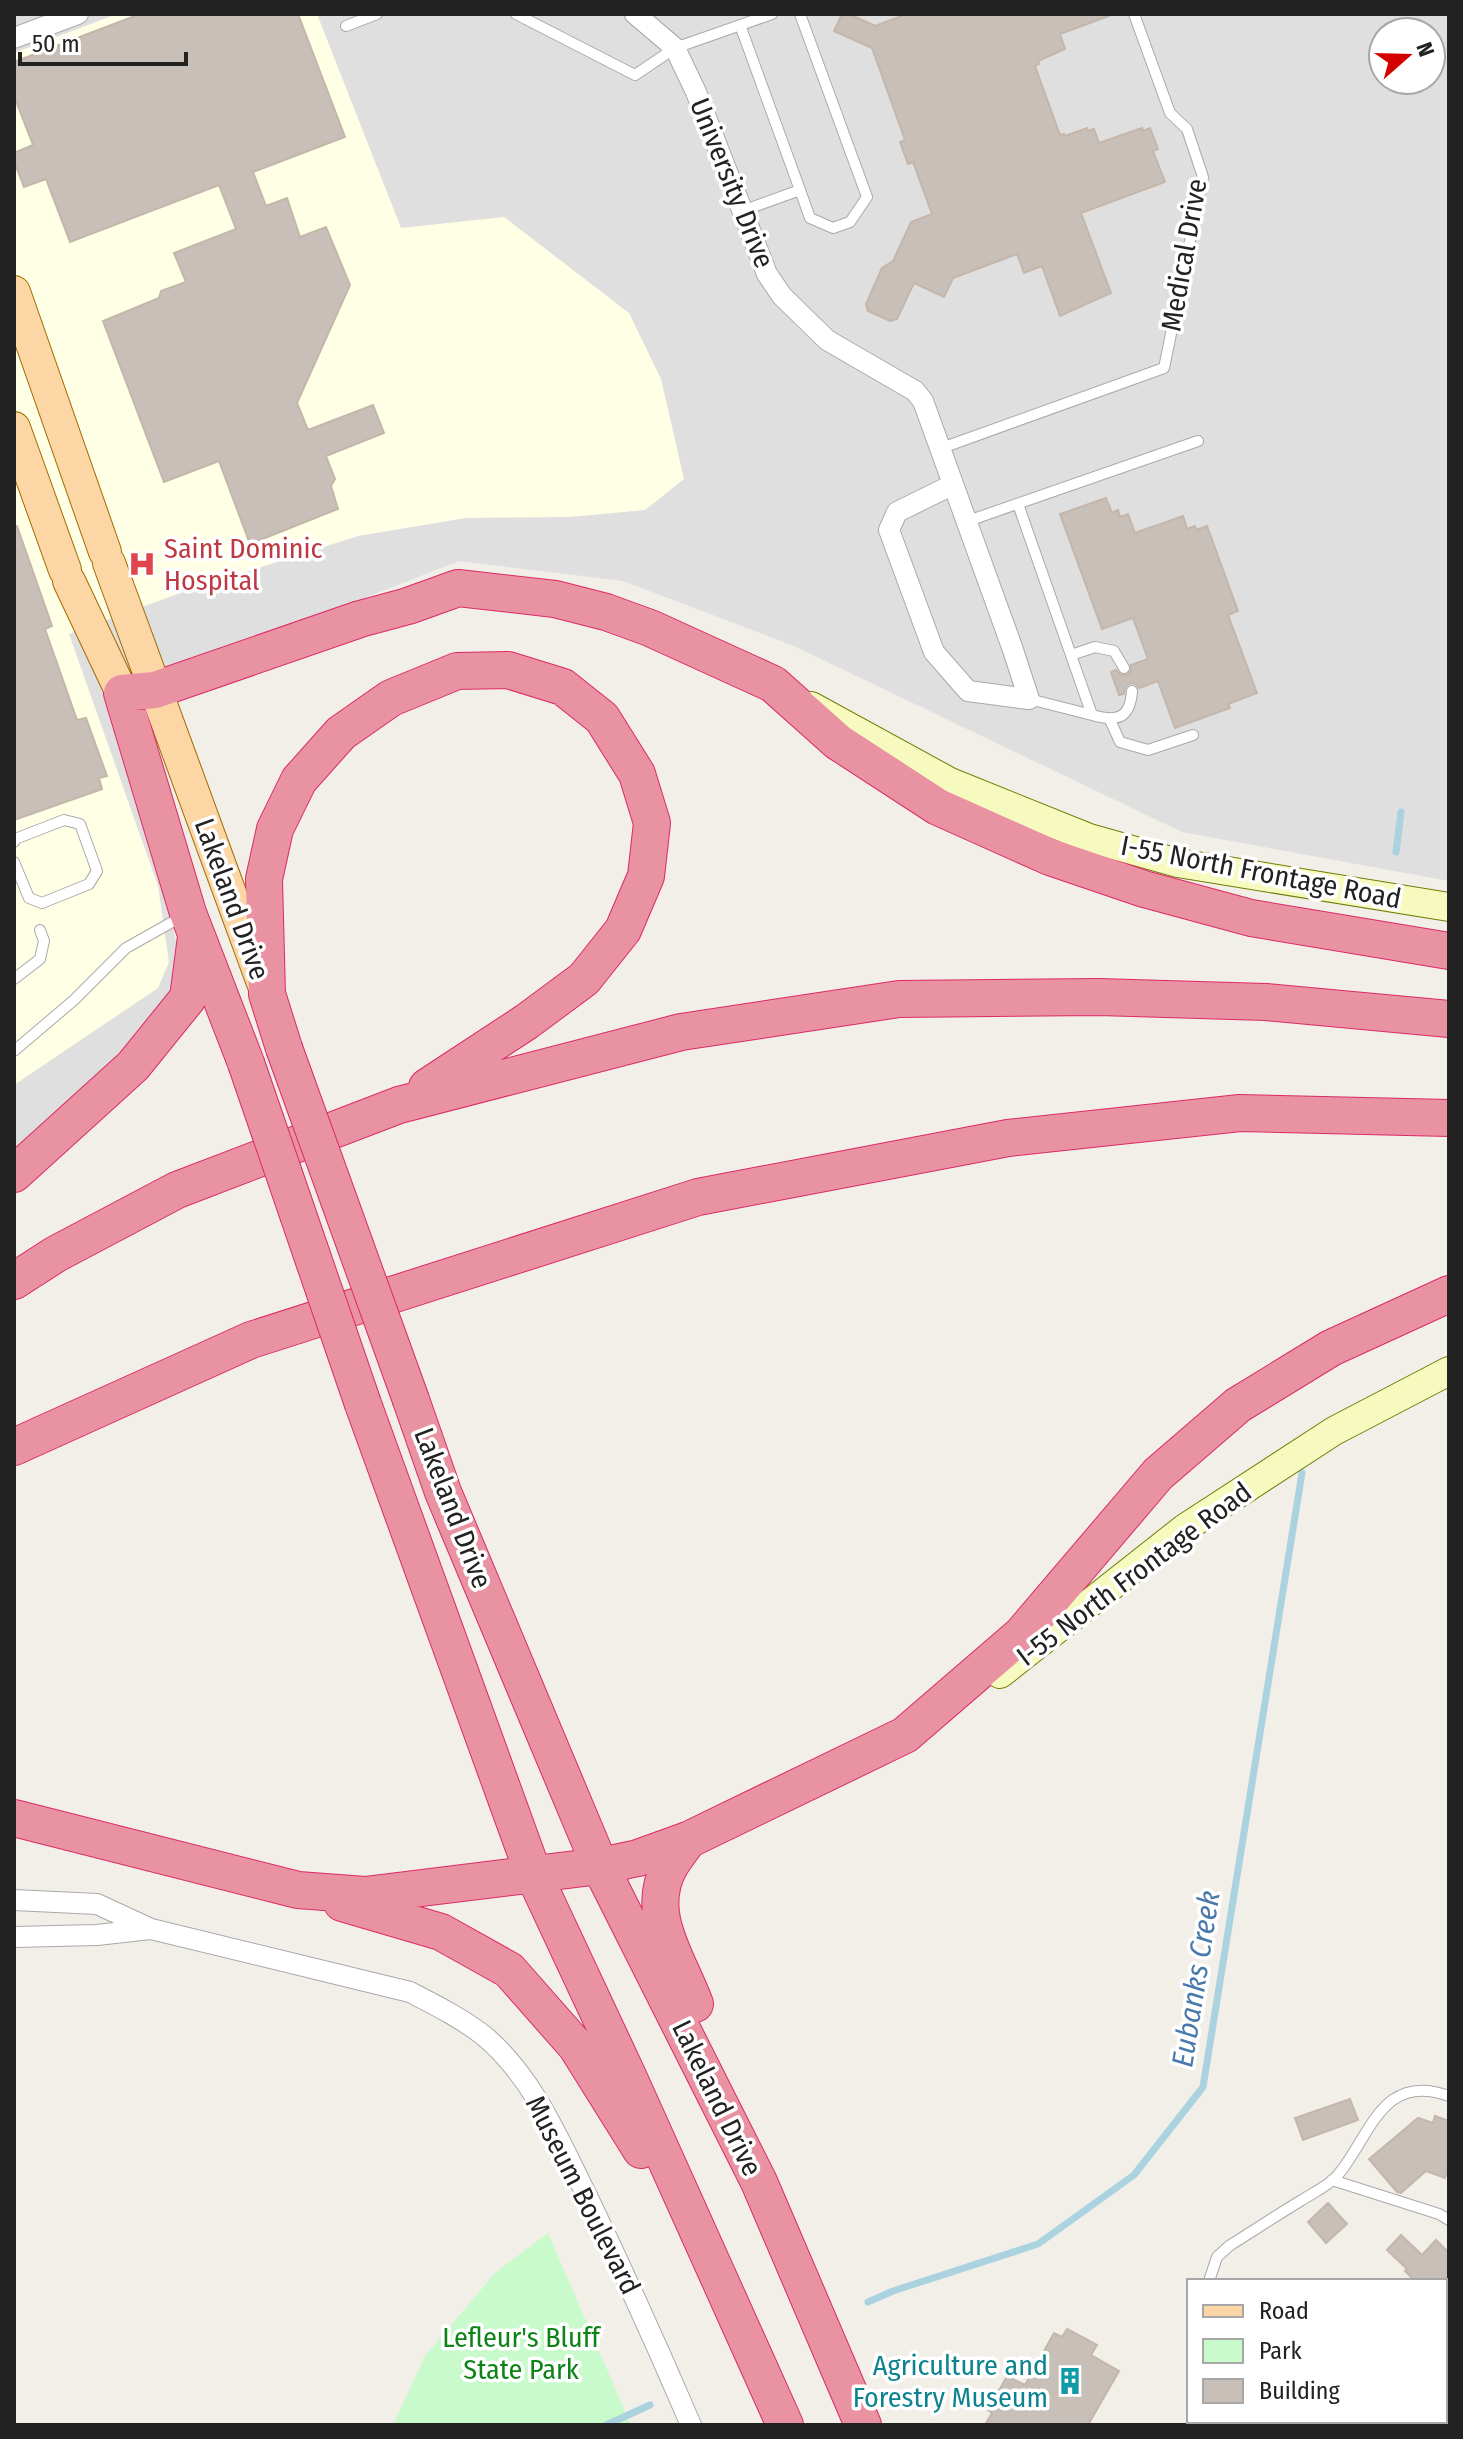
<svg xmlns="http://www.w3.org/2000/svg" width="1463" height="2439" font-family="'Fira Sans Condensed',sans-serif">
	<style>
		.residential { fill: #e0dfdf; fill-rule: evenodd }
		.education { fill: #ffffe5 }
		.park { fill: #c8facc }
		.lines { fill: none; stroke-linecap: round; stroke-linejoin: round }
		.stream { stroke: #aad3df; stroke-width: 7 }
		.building { fill: #c7bfb8; stroke: #c4b6ab; stroke-width: 2 }
		.lane-casing { stroke: #a9a9a9; stroke-width: 12 }
		.street-casing { stroke: #a9a9a9; stroke-width: 22 }
		.secondary-casing { stroke: #707d05; stroke-width: 30 }
		.primary-casing { stroke: #a06b00; stroke-width: 34 }
		.highway-casing { stroke: #dc2a67; stroke-width: 38 }
		.lane { stroke: #fff; stroke-width: 10 }
		.street { stroke: #fff; stroke-width: 20 }
		.secondary { stroke: #f7fabf; stroke-width: 28 }
		.primary { stroke: #fcd6a4; stroke-width: 32 }
		.highway { stroke: #e892a2; stroke-width: 36 }
		.highway-bridge-casing { stroke: #dc2a67; stroke-width: 38; stroke-linecap: butt }
		.highway-bridge { stroke: #e892a2; stroke-width: 36 }
		.labels { text-anchor: middle; dominant-baseline: central; stroke-width: 7; stroke-linejoin: round; paint-order: stroke }
		.street-label { font-size: 28px; fill: #222; stroke: #fff }
		.health-label { font-size: 28px; fill: #be3a42; stroke: #fff; text-anchor: start }
		.park-label { font-size: 28px; fill: #0c8416; stroke: #fff }
		.culture-label { font-size: 28px; fill: #0d838f; stroke: #fff; text-anchor: end }
		.water-label { font-size: 30px; font-style: italic; fill: #4a7aab; stroke: #fff }
	</style>
	<rect width="100%" height="100%" fill="#f2efe9"/>
	<path class="residential" d="M 14,14 L 1449,14 L 1449,881 L 1182,832 L 794,646 L 623,581 L 459,561 L 122,693 L 188,998 L 14,1166 ZM 1383,32 L 1431,32 L 1431,80 L 1383,80 Z"/>
	<path class="education" d="M 117,14 L 317,14 L 401,228 L 504,217 L 629,313 L 661,379 L 684,479 L 645,510 L 569,517 L 466,518 L 358,536 L 180,593 L 69,634 L 158,886 L 169,962 L 158,988 L 14,1085 L 14,53 Z"/>
	<path class="park" d="M 548,2233 L 631,2425 L 393,2425 L 425,2356 L 496,2272 Z"/>
	<g class="lines">
		<path class="stream" d="M 1396,852 L 1401,812
			M 868,2302 L 893,2291 L 1038,2244 L 1134,2175 L 1203,2087 L 1302,1473
			M 606,2425 L 650,2405"/>
	</g>
	<path class="building" d="M 140,14 L 298,14 L 345,137 L 253,172 L 266,206 L 287,198 L 300,237 L 326,227 L 350,285 L 297,403 L 308,430 L 373,405 L 384,433 L 326,456 L 335,479 L 331,486 L 338,509 L 250,544 L 219,461 L 164,482 L 103,321 L 159,298 L 161,291 L 186,282 L 174,253 L 236,229 L 219,185 L 70,242 L 46,179 L 24,187 L 14,161 L 14,153 L 33,145 L 14,96 L 14,62 Z
		M 842,14 L 849,14 L 875,26 L 907,14 L 1108,14 L 1109,16 L 1060,34 L 1065,49 L 1038,61 L 1039,64 L 1035,66 L 1060,135 L 1064,134 L 1065,136 L 1087,128 L 1088,131 L 1094,129 L 1099,143 L 1142,128 L 1143,131 L 1150,128 L 1158,149 L 1153,151 L 1165,182 L 1081,213 L 1111,293 L 1060,316 L 1042,266 L 1024,273 L 1017,254 L 953,278 L 944,297 L 914,283 L 897,319 L 890,321 L 868,311 L 866,304 L 882,268 L 893,261 L 911,222 L 932,214 L 913,162 L 908,164 L 900,142 L 905,140 L 872,48 L 834,31 Z
		M 1106,498 L 1112,513 L 1118,510 L 1120,517 L 1128,514 L 1135,533 L 1183,516 L 1187,529 L 1195,526 L 1196,530 L 1207,526 L 1238,611 L 1228,615 L 1257,693 L 1228,704 L 1230,708 L 1175,728 L 1158,681 L 1139,688 L 1136,684 L 1130,683 L 1125,687 L 1124,694 L 1119,695 L 1111,672 L 1116,670 L 1121,675 L 1127,675 L 1131,671 L 1131,665 L 1148,659 L 1133,618 L 1102,629 L 1060,514 Z
		M 17,526 L 52,626 L 45,629 L 77,720 L 86,718 L 107,776 L 99,778 L 102,789 L 14,820 L 14,527 Z
		M 1350,2099 L 1358,2120 L 1303,2140 L 1295,2118 Z
		M 1435,2116 L 1449,2121 L 1449,2164 L 1445,2178 L 1426,2171 L 1401,2193 L 1397,2192 L 1369,2159 L 1418,2118 L 1433,2123 Z
		M 1328,2203 L 1347,2224 L 1326,2243 L 1308,2222 Z
		M 1401,2235 L 1422,2255 L 1436,2240 L 1449,2253 L 1449,2281 L 1415,2281 L 1405,2271 L 1407,2269 L 1387,2250 Z
		M 1067,2329 L 1097,2345 L 1091,2355 L 1119,2371 L 1088,2425 L 985,2425 L 992,2413 L 988,2410 L 1007,2376 L 1025,2385 L 1054,2333 L 1062,2337 Z"/>
	<g class="lines">
		<g class="lane-casing">
			<path id="lane" d="M 516,14 L 635,75 L 675,48 L 772,14
				M 740,25 L 800,190 L 742,211
				M 346,26 L 377,14
				M 800,190 L 810,218 L 833,228 L 850,222 L 867,197 L 800,14
				M 939,449 L 1164,368 L 1203,177 L 1187,129 L 1170,113 L 1134,14
				M 1018,504 L 1092,715 L 1029,699
				M 965,522 L 1198,441
				M 1071,655 L 1095,647 L 1114,651 L 1124,668
				M 1092,715 C 1117,722 1130,719 1132,691
				M 1110,720 L 1120,742 L 1148,750 L 1193,735
				M 14,842 L 15,839 L 64,820 L 80,824 L 97,871 L 89,884 L 42,903 L 29,898 L 14,862
				M 14,979 L 40,959 L 44,941 L 40,930
				M 14,1051 L 74,1000 L 126,948 L 183,916
				M 1332,2180 L 1439,2214 L 1449,2220
				M 1209,2281 L 1217,2257 L 1229,2246 C 1253,2231 1277,2215 1302,2200 C 1313,2193 1328,2186 1337,2176 C 1370,2138 1381,2071 1449,2096
				M 1229,2421 L 1230,2425"/>
		</g>
		<g class="street-casing">
			<path id="street" d="M 635,14 L 675,48 L 696,92 L 767,274 L 782,296 L 827,340 L 915,391 L 923,401 L 1012,647 L 1029,699 L 968,691 L 934,652 L 889,530 L 897,512 L 952,485
				M 14,38 L 78,14
				M 14,1900 L 97,1904 L 151,1929 L 410,1992 C 435,2005 461,2018 483,2035 C 533,2076 560,2142 588,2198 C 624,2273 658,2348 691,2425
				M 14,1937 L 97,1935 L 150,1929"/>
		</g>
		<g class="secondary-casing">
			<path id="secondary" d="M 811,706 L 950,782 L 1089,838 L 1178,863 L 1449,907
				M 1000,1674 L 1185,1528 L 1334,1431 L 1449,1371"/>
		</g>
		<g class="primary-casing">
			<path id="primary" d="M 14,292 L 105,552
				M 14,428 L 65,570
				M 109,563 L 263,983
				M 69,581 L 122,693"/>
		</g>
		<g class="highway-casing">
			<path id="highway" d="M 284,1048 L 267,994 L 264,879 L 275,829 L 299,780 L 341,733 L 391,698 L 457,671 L 508,670 L 563,687 L 602,718 L 637,774 L 652,823 L 646,876 L 623,930 L 584,979 L 526,1022 L 427,1087
				M 246,1063 L 188,913 L 122,693 L 155,690 L 360,619 L 408,606 L 458,588 L 555,599 L 606,612 L 650,628 L 773,684 L 838,742 L 938,807 L 1050,857 L 1144,889 L 1251,918 L 1449,951
				M 14,1174 L 133,1066 L 188,998 L 196,937
				M 14,1281 L 56,1254 L 177,1190 L 399,1105 L 681,1032 L 899,999 L 1099,997 L 1266,1002 L 1449,1019
				M 411,1400 L 443,1492 L 600,1866 L 759,2182 L 863,2425
				M 363,1404 L 533,1873 L 628,2076 L 785,2425
				M 14,1447 L 251,1340 L 698,1197 L 1008,1138 L 1240,1113 L 1449,1118
				M 14,1818 L 298,1890 L 365,1895 L 600,1866 L 638,1858 L 688,1840 L 905,1735 L 1021,1635 L 1158,1474 L 1238,1405 L 1331,1348 L 1449,1294
				M 688,1840 C 682,1849 675,1857 670,1866 C 643,1913 679,1960 695,2004
				M 342,1903 L 441,1932 L 509,1970 L 576,2046 L 641,2150"/>
		</g>
		<use href="#lane" class="lane"/>
		<use href="#street" class="street"/>
		<use href="#secondary" class="secondary"/>
		<use href="#primary" class="primary"/>
		<use href="#highway" class="highway"/>
		<g class="highway-bridge-casing">
			<path id="highway-bridge" d="M 284,1048 L 411,1400
				M 246,1063 L 363,1404"/>
		</g>
		<use href="#highway-bridge" class="highway-bridge"/>
	</g>
	<defs>
		<g id="hospital-bare" transform="scale(2.16)"><path d="M-5-5h3v3.5h4V-5h3V5h-3V1.5h-4V5h-3Z" fill="#e0444e" stroke="#fff" stroke-width="2.5" paint-order="stroke"/></g>
		<g id="building-bare" transform="scale(2.16)"><path d="M-4-6H4V6H1V3H-1V6H-4ZM-2.5-4.3h1.7v1.8h-1.7ZM.8-4.3h1.7v1.8H.8ZM-2.5-1h1.7V.8h-1.7ZM.8-1h1.7V.8H.8Z" fill="#0f9aa8" stroke="#fff" stroke-width="2.5" paint-order="stroke"/></g>
	</defs>
	<g fill-rule="evenodd">
		<use href="#hospital-bare" x="142" y="564"/>
		<use href="#building-bare" x="1070" y="2381"/>
	</g>
	<g class="labels">
		<g class="street-label">
			<text transform="translate(732 183) rotate(68)">University Drive</text>
			<text transform="translate(1184 255) rotate(-80)">Medical Drive</text>
			<text transform="translate(1261 872) rotate(11)">I-55 North Frontage Road</text>
			<text transform="translate(232 899) rotate(70)">Lakeland Drive</text>
			<text transform="translate(453 1508) rotate(69)">Lakeland Drive</text>
			<text transform="translate(1134 1574) rotate(-37)">I-55 North Frontage Road</text>
			<text transform="translate(717 2098) rotate(64)">Lakeland Drive</text>
			<text transform="translate(583 2195) rotate(63)">Museum Boulevard</text>
		</g>
		<g class="health-label">
			<text x="164" y="548">Saint Dominic<tspan x="164" dy="32">Hospital</tspan></text>
		</g>
		<g class="park-label">
			<text x="521" y="2337">Lefleur's Bluff<tspan x="521" dy="32">State Park</tspan></text>
		</g>
		<g class="culture-label">
			<text x="1048" y="2365">Agriculture and<tspan x="1048" dy="32">Forestry Museum</tspan></text>
		</g>
		<g class="water-label">
			<text transform="translate(1196 1979) rotate(-81)">Eubanks Creek</text>
		</g>
	</g>
	<rect width="1463" height="2439" fill="none" stroke="#222222" stroke-width="32"/>
	<rect x="1187" y="2279" width="260" height="144" fill="#ffffff" stroke="#a7a7a7" stroke-width="2"/>
	<rect x="1203" y="2305" width="40" height="12" fill="#fcd6a4" stroke="#a7a7a7" stroke-width="2"/>
	<text x="1259" y="2319" font-size="24" fill="#222222">Road</text>
	<rect x="1203" y="2339" width="40" height="24" fill="#c8facc" stroke="#a7a7a7" stroke-width="2"/>
	<text x="1259" y="2359" font-size="24" fill="#222222">Park</text>
	<rect x="1203" y="2379" width="40" height="24" fill="#c7bfb8" stroke="#a7a7a7" stroke-width="2"/>
	<text x="1259" y="2399" font-size="24" fill="#222222">Building</text>
	<g transform="translate(1407 56) rotate(70)"><circle r="38" fill="#ffffff" stroke="#a7a7a7" stroke-width="2"/>
	<path d="M0-6L14 30L0 20L-14 30Z" fill="#d40000"/>
	<text y="-12" font-size="22" font-weight="bold" text-anchor="middle" fill="#222222">N</text>
	</g>
	<path d="M20 52v12h166v-12" fill="none" stroke="#222222" stroke-width="4"/>
	<text x="32" y="52" font-size="24" fill="#222222" stroke="#ffffff" stroke-width="6" paint-order="stroke">50 m</text>
</svg>
